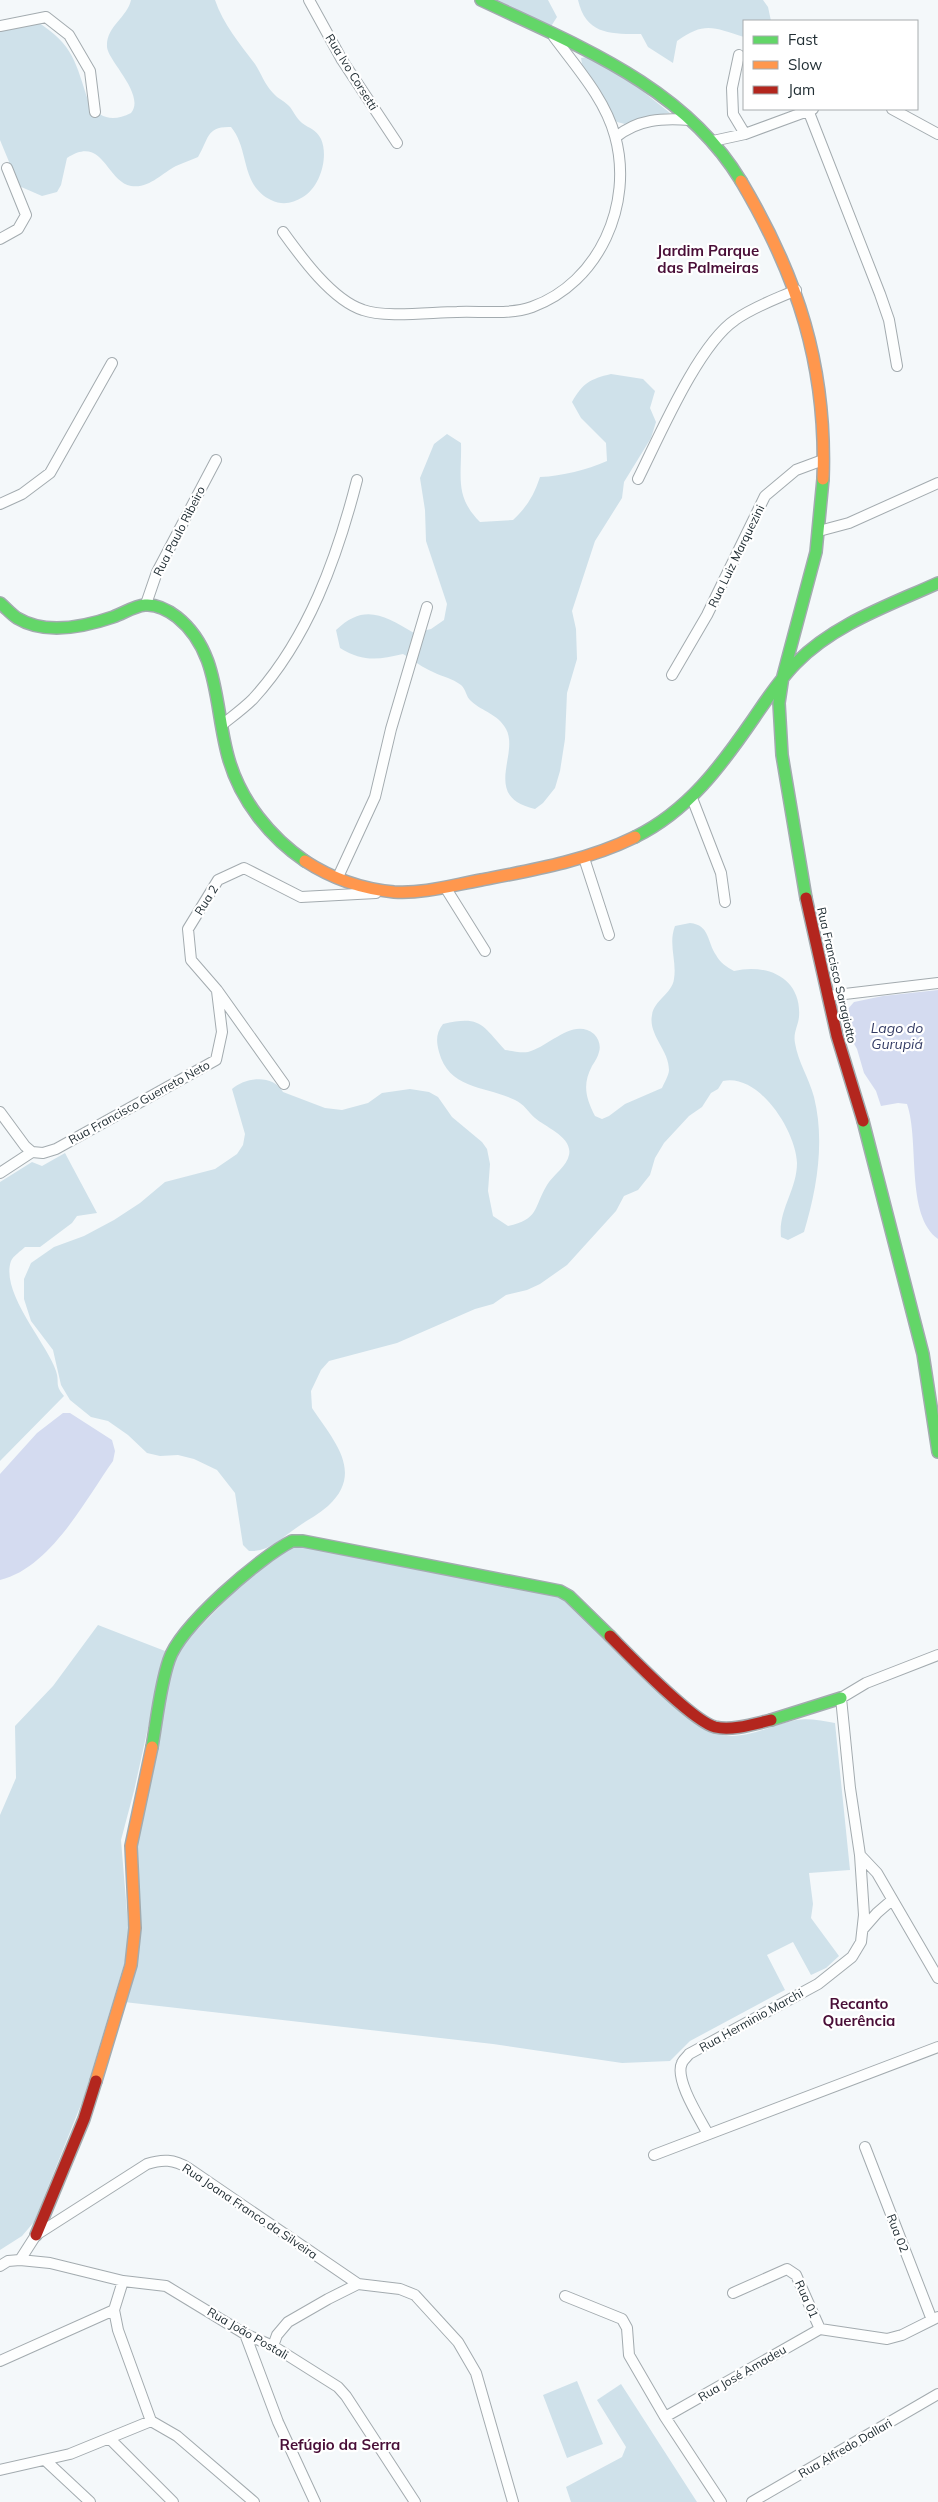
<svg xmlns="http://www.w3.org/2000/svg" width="938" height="2502" font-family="Mulish,sans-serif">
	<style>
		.green { fill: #cfe1ea }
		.water { fill: #d4dbf0 }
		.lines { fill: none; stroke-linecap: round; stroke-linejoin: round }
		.street-casing { stroke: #a3abaf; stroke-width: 12 }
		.fast-casing { stroke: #a3abaf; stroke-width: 14 }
		.slow-casing { stroke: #a3abaf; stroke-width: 14 }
		.jam-casing { stroke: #a3abaf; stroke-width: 14 }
		.street { stroke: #fdfefe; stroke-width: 10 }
		.fast { stroke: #63d668; stroke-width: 11 }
		.slow { stroke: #ff974d; stroke-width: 11 }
		.jam { stroke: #b3261e; stroke-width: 11 }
		.labels { text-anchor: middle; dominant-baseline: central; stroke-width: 4.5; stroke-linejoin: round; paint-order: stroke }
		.street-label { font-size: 12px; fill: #222f35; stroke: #fff }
		.water-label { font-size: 14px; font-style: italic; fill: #343c65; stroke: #fff }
		.quarter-label { font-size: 15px; font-weight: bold; fill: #490e37; stroke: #fff }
	</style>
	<rect width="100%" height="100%" fill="#f4f8fa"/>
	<path class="green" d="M 131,0 L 215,0 C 223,24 240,44 255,64 C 261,73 265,85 273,93 C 278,99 285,101 290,107 C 294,112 296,118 302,123 C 310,129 316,129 321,139 C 329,157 320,187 303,197 C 293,203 283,206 271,200 C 240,185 250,150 231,127 C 206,126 209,139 198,157 C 191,160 183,163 176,166 C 162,173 149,189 131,186 C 106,181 103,134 67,158 L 61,185 L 57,192 L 42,196 L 19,186 L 0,140 L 0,27 L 36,21 C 75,46 75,62 89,103 C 100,119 113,122 131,113 C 146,95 108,61 107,47 C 106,26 127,18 131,0 Z
		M 486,0 L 548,0 L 557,17 L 548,31 Z
		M 578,0 L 763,0 L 768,7 L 771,21 L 744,21 L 744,37 C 714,28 705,21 677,41 L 673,63 L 648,47 L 641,34 C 611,34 586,35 578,0 Z
		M 587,57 L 630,81 L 670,113 L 650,116 L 625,124 L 617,122 L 611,115 L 602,95 L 582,64 L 581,58 Z
		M 611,374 L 643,379 L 655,391 L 650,408 L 656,422 L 651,438 L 624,482 L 622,498 L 595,541 L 572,611 L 576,629 L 577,659 L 567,693 L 565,739 L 560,771 L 555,788 L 543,803 L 535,809 C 481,797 520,754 506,729 C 498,714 483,712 471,701 C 466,697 466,689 461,685 C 452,678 443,677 433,672 C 423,668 413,660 403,654 C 378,660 363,662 340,648 L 336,630 C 364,603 384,615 414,633 L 431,629 L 444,620 L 447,604 L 426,541 L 425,510 L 420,478 L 434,444 L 447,434 L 461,443 C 462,477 454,496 480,522 L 513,520 C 527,507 534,495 540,477 C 563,476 586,470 607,461 L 606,443 L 581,418 L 572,402 C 583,383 590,379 611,374 Z
		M 690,923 C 710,925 707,942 716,955 C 720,963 727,967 734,971 C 767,963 802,978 799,1017 C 798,1026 793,1033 795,1043 C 798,1062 809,1078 814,1097 C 825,1141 817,1189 804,1232 L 788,1240 L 781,1237 C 778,1210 797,1190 797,1163 C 796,1131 759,1073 723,1081 L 718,1089 L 711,1093 L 702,1107 L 689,1116 L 664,1143 L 655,1158 L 650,1175 L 638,1190 L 624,1196 L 616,1211 L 567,1265 L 540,1284 L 527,1290 L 506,1295 L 493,1304 L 475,1309 L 397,1343 L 329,1361 L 321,1370 L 311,1391 L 312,1408 C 333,1440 365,1472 328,1506 C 319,1514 309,1519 299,1526 C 282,1537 270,1552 249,1551 L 243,1545 L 235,1493 L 217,1470 L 194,1459 L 178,1455 L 160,1456 L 147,1453 L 128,1435 L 108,1421 L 91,1417 L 70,1400 L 61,1385 L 53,1350 L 31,1321 L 24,1299 L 24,1279 L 31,1263 L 54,1247 L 84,1236 L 114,1220 L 140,1203 L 165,1182 L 215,1169 L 237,1154 L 243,1145 L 245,1134 L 232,1089 C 246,1077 273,1074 283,1092 L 325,1108 L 342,1110 L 368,1103 L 382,1093 L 410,1089 L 429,1092 L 438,1097 L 452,1117 L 482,1142 L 487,1149 L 490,1164 L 488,1191 L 493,1216 L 508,1226 C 539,1219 533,1209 547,1185 C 553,1175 567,1166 569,1155 C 573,1137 545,1127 535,1118 C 528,1112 524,1104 515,1100 C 487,1086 449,1090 439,1052 C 436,1041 436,1033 443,1024 C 481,1015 482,1025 505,1050 C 512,1051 521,1053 528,1052 C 549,1047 573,1017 594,1034 C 599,1039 601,1046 599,1052 C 598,1057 595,1061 592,1066 C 582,1085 586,1098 595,1116 L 602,1119 L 609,1116 L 625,1104 L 662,1088 C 664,1083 669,1075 669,1070 C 669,1050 648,1035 652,1015 C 654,1000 672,994 674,979 C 677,961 668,944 675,926 Z
		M 65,1153 L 97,1213 L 77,1216 L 72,1223 L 40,1247 L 25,1247 C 21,1251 13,1256 11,1261 C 0,1293 47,1343 56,1371 C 60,1383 54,1384 64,1396 L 0,1461 L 0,1182 L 32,1162 L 42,1166 Z
		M 292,1547 L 304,1547 L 556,1593 L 713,1732 C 739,1744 770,1725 796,1720 C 809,1718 823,1721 835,1723 L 850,1870 L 809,1873 L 813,1904 L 811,1918 L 839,1956 L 826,1968 L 811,1975 L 793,1942 L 767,1955 L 785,1990 L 690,2041 L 670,2061 L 622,2063 L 493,2044 L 124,2002 L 136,1853 L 166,1688 L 179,1648 L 243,1583 Z
		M 98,1625 L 165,1651 L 134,1791 L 121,1840 L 129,1937 L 125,1961 L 84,2097 L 34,2222 L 22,2236 L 0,2250 L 0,1815 L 16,1778 L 15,1726 L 53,1686 Z
		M 577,2381 L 603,2444 L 567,2458 L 543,2395 Z
		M 621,2384 L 697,2502 L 571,2502 L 566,2487 L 622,2457 L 626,2447 L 597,2400 Z"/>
	<path class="water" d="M 938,990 L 938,1239 C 905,1215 920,1142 907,1104 L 898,1103 L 881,1106 L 876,1091 L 864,1073 L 857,1049 L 850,1037 L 847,1025 L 847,1010 L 854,1002 L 883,996 Z
		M 63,1413 L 70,1413 L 112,1440 L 115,1451 L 113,1461 C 84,1502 50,1568 0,1580 L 0,1474 L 37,1433 Z"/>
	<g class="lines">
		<g class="street-casing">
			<path id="street" d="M 309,0 L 342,60 L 397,143
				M 0,26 L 46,17 L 69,35 L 90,71 L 95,112
				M 739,55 L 732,88 L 733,114 L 745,134
				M 892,109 L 938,134
				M 808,110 L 880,294 L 889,320 L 897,366
				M 616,137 C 638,119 662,118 690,120
				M 713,141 L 745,134 L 813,109
				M 283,232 C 301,257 332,300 363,310 C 384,318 433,312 457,312 C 481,311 510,315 532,307 C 599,283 634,204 615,136 C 605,99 577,68 554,37
				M 0,239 L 18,229 L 26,215 L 7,168
				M 638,479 C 659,437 698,345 735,320 C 753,307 776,299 796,290
				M 0,504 L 22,494 L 50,473 L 112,363
				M 819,531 L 849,523 L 938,483
				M 146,604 L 157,572 L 216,460
				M 672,675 L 707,615 L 765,496 L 796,470 L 823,460
				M 223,724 C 233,716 244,708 253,699 C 308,639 337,558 357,480
				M 692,798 L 721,873 L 725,902
				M 584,858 L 609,935
				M 338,877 L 375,797 L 391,729 L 427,607
				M 445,887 L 485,951
				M 828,996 L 938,983
				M 284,1084 L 217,990 L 191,960 L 188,929 L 218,880 L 244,868 L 301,897 L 376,893
				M 0,1112 L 25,1146 L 32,1152
				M 0,1173 L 32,1152 L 43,1153 L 56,1149 L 216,1060 L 222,1032 L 217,991
				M 860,1855 L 877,1873 L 938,1978
				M 863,1929 L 877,1913 L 892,1900
				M 708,2134 C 700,2119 674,2079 682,2063 C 683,2060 687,2057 689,2054 L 818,1984 L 852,1957 L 861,1942 L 864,1915 L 860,1855 L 850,1788 L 841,1698 L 866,1683 L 938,1655
				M 865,2147 L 932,2320
				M 654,2155 L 938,2047
				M 20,2260 L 36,2235 L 147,2164 C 162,2159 174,2159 188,2168 L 358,2284
				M 0,2266 L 8,2261 L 20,2260 L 50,2263 L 123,2281 L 166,2286 L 245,2334 L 273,2346 L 338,2387 L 346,2396 L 415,2502
				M 123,2281 L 114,2310 L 118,2330 L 151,2421 L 177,2436 L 254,2502
				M 733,2293 L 787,2269 L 796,2275 L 820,2329
				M 565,2296 L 622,2319 L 627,2328 L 629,2355 L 665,2417 L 721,2502
				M 820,2329 L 887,2339 L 902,2335 L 938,2317
				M 245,2334 L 278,2422 L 315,2502
				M 273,2346 L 277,2335 L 288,2322 L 328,2299 L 358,2284 L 400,2289 L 415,2295 L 458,2342 L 476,2373 L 513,2502
				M 0,2361 L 114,2310
				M 665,2417 L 820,2329
				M 110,2439 L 173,2502
				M 45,2460 L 90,2502
				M 0,2470 L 70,2454 L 151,2421
				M 752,2502 L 938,2394"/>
		</g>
		<g class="fast-casing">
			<path id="fast" d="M 481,0 C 576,45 684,86 741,181
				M 0,603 C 6,608 11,614 17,618 C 45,635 84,627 113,617 C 124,613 134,606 145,605 C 157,604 168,610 177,617 C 221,652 214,710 229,760 C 241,801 270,837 305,861
				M 635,837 C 688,811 721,766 754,718 C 767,699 780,679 796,663 C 834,624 890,605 938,583
				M 806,898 L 782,755 L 779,703 L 783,676 L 816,552 L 823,479
				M 863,1121 L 923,1354 L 938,1452
				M 771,1720 L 841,1698
				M 152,1747 C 157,1719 160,1686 169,1660 C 180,1626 260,1557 292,1541 L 303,1541 L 560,1591 L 569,1596 L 610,1636"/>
		</g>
		<g class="slow-casing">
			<path id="slow" d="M 741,181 C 798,277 827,366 823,479
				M 305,861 C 331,878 363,889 394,892 C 423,894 453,885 481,880 C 533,870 586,861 635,837
				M 96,2081 L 131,1965 L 135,1928 L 131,1846 L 152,1747"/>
		</g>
		<g class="jam-casing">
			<path id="jam" d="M 806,898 L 837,1036 L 863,1121
				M 610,1636 C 629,1655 692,1721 715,1727 C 732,1731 754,1724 771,1720
				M 36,2235 L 84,2119 L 96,2081"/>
		</g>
		<use href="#street" class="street"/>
		<use href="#fast" class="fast"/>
		<use href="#slow" class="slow"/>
		<use href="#jam" class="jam"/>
	</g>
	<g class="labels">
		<g class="street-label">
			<text transform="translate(352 72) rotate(58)">Rua Ivo Corsetti</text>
			<text transform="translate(179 531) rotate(-63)">Rua Paulo Ribeiro</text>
			<text transform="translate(736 556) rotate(-64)">Rua Luiz Marquezini</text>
			<text transform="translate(206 900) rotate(-58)">Rua 2</text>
			<text transform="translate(837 975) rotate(77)">Rua Francisco Saragiotto</text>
			<text transform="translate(139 1102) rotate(-29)">Rua Francisco Guerreto Neto</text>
			<text transform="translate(751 2020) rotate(-29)">Rua Herminio Marchi</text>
			<text transform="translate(250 2211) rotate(34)">Rua Joana Franco da Silveira</text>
			<text transform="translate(898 2233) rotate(69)">Rua 02</text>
			<text transform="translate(807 2299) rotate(66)">Rua 01</text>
			<text transform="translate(248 2333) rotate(30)">Rua João Postali</text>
			<text transform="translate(742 2373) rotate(-30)">Rua José Amadeu</text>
			<text transform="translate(845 2448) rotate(-30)">Rua Alfredo Dallari</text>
		</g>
		<g class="water-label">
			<text x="897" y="1028">Lago do<tspan x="897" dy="16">Gurupiá</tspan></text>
		</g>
		<g class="quarter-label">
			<text x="708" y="250">Jardim Parque<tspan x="708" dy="17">das Palmeiras</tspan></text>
			<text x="859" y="2003">Recanto<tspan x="859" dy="17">Querência</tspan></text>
			<text x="340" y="2444">Refúgio da Serra</text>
		</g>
	</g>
	<rect x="743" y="20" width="175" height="90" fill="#ffffff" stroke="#a7acae"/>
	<rect x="753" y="36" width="25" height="8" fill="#63d668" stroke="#a7acae"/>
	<text x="788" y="45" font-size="15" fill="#222f35">Fast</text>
	<rect x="753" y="61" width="25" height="8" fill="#ff974d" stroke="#a7acae"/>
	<text x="788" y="70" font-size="15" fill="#222f35">Slow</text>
	<rect x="753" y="86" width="25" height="8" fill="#b3261e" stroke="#a7acae"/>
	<text x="788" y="95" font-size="15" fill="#222f35">Jam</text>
</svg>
